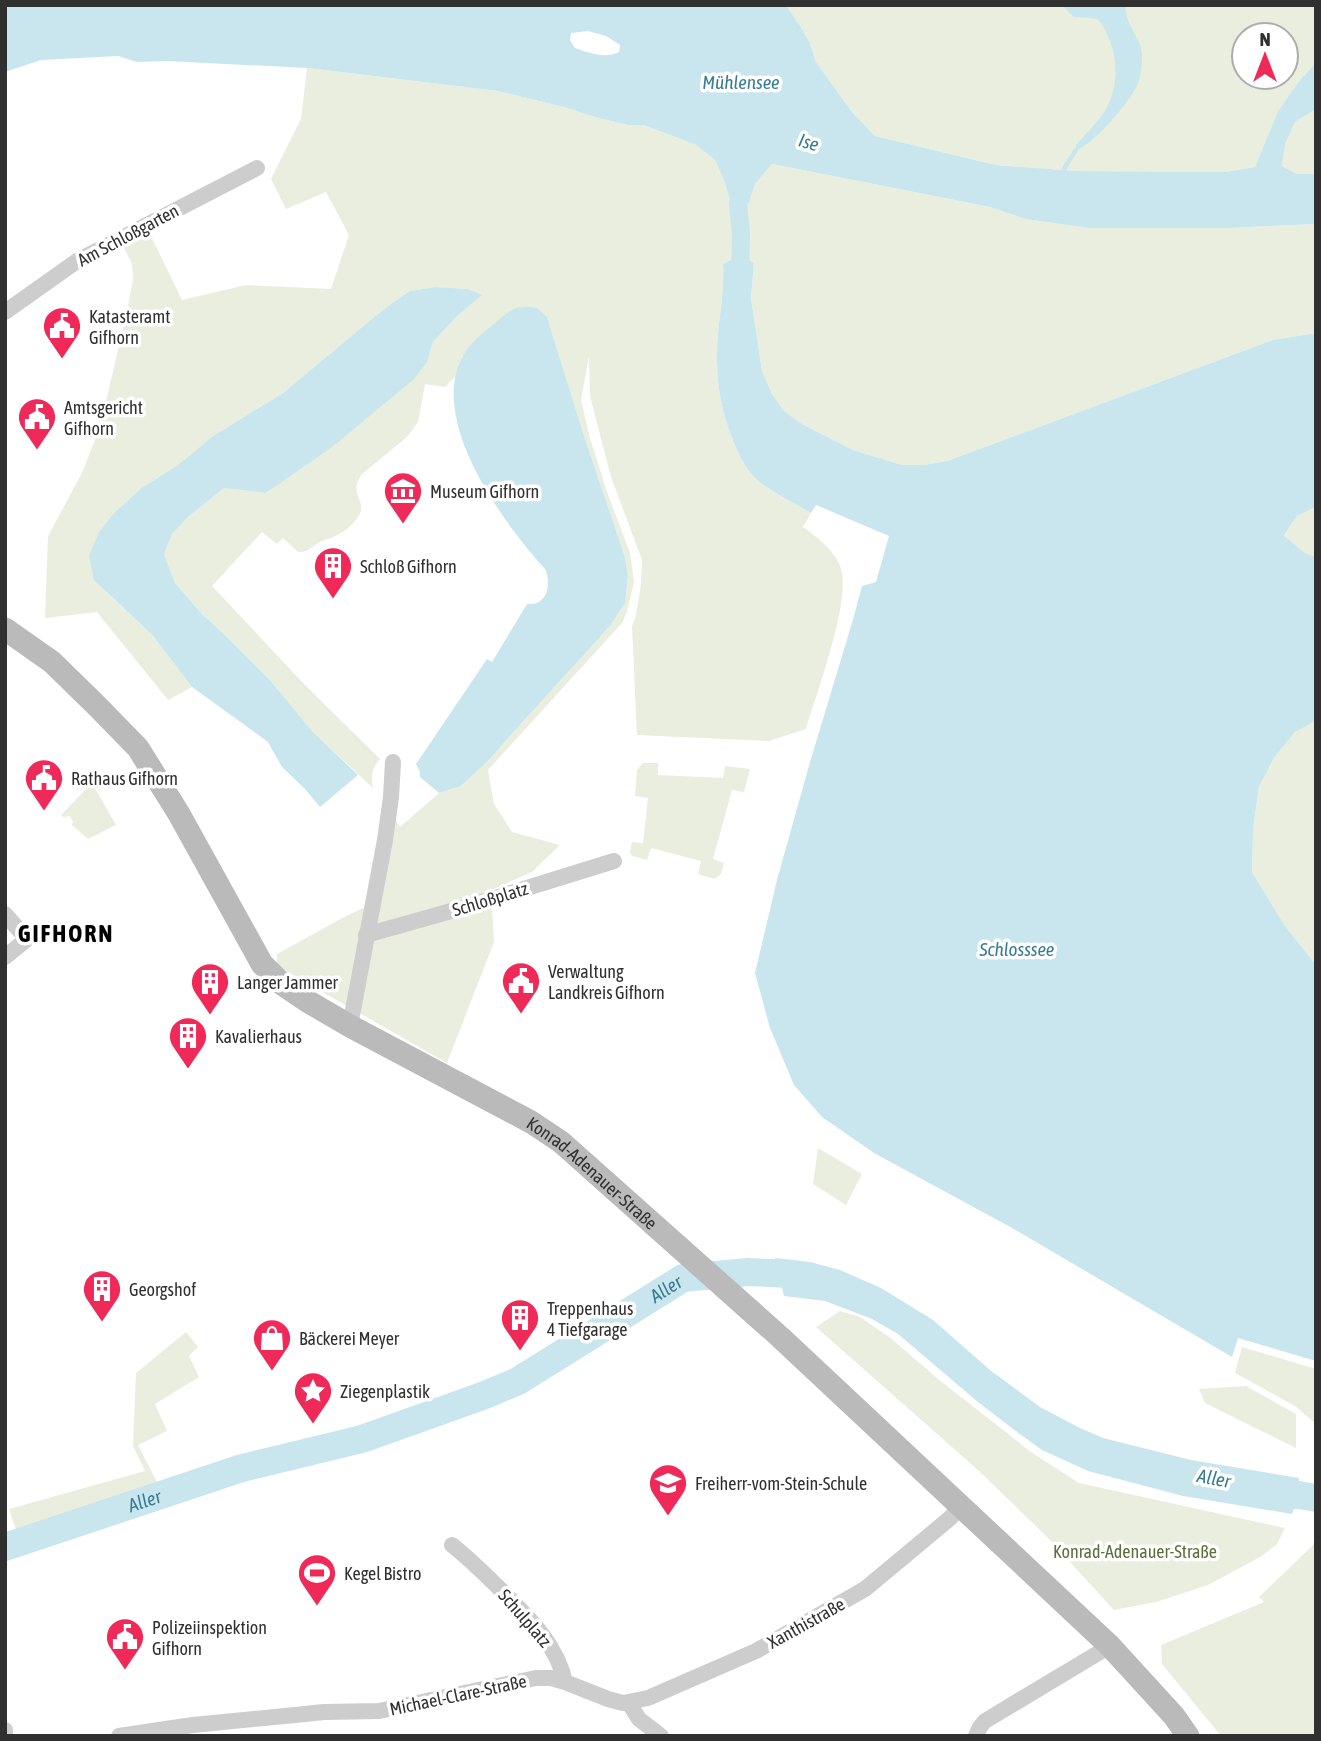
<svg xmlns="http://www.w3.org/2000/svg" width="1321" height="1741" font-family="'Asap Condensed',sans-serif">
	<style>
		.green { fill: #e9eede; fill-rule: evenodd }
		.water { fill: #c9e6ee; fill-rule: evenodd }
		.lines { fill: none; stroke-linecap: round; stroke-linejoin: round }
		.stream { stroke: #c9e6ee; stroke-width: 4.5 }
		.canal { stroke: #c9e6ee; stroke-width: 18 }
		.river { stroke: #c9e6ee; stroke-width: 28 }
		.street { stroke: #cdcdcd; stroke-width: 16 }
		.secondary { stroke: #bababa; stroke-width: 23 }
		.labels { text-anchor: middle; dominant-baseline: central; stroke-width: 7; stroke-linejoin: round; paint-order: stroke }
		.street-label { font-size: 18px; fill: #303030; stroke: #fff }
		.poi-label { font-size: 18px; fill: #303030; stroke: #fff; text-anchor: start }
		.park-label { font-size: 18px; fill: #5b6f3a; stroke: #fff }
		.water-label { font-size: 19px; font-style: italic; fill: #377c91; stroke: #fff }
		.district-label { font-size: 24px; font-weight: bold; letter-spacing: 2px; fill: #000; stroke: #fff }
	</style>
	<rect width="100%" height="100%" fill="#fff"/>
	<path class="green" d="M 786,5 L 1316,5 L 1316,63 L 1299,81 L 1278,111 L 1255,167 L 1225,172 L 1077,171 L 996,165 L 875,136 L 852,112 L 816,62 L 810,43 L 800,26 ZM 1244,35 L 1286,35 L 1286,77 L 1244,77 Z
		M 307,68 L 498,91 L 564,107 L 598,118 L 628,125 L 644,125 L 696,145 L 715,160 L 725,183 L 730,200 L 749,203 L 755,184 L 772,164 L 990,207 L 1025,219 L 1089,228 L 1229,228 L 1316,224 L 1316,333 L 1273,340 L 947,461 L 924,465 L 902,465 L 853,450 L 802,424 L 784,411 L 772,394 L 762,371 L 751,298 L 754,264 L 737,254 L 736,257 L 723,264 C 725,296 716,328 717,360 C 717,389 723,417 734,443 C 740,457 746,469 756,479 C 771,492 794,503 811,513 L 803,527 C 817,537 833,549 840,566 C 853,596 816,695 806,729 L 769,741 L 637,735 L 632,626 L 636,616 L 641,584 L 642,560 L 611,477 L 590,396 L 589,356 L 581,400 L 590,438 L 606,489 L 630,553 L 634,582 L 627,612 L 622,623 L 488,770 L 494,804 L 512,832 L 560,845 L 532,872 L 491,890 L 494,942 L 447,1063 L 277,966 L 277,954 L 348,915 L 381,900 L 394,817 L 400,827 L 439,793 L 461,786 L 489,760 L 509,737 L 610,626 L 625,603 L 628,576 L 625,557 L 585,439 L 547,317 L 462,356 L 456,376 L 445,387 L 425,384 L 418,422 L 407,437 L 362,474 C 349,493 363,497 361,511 C 358,521 343,534 333,537 C 330,539 326,539 322,541 C 311,546 311,552 298,552 L 283,538 L 277,544 L 262,532 L 212,586 L 304,684 L 380,759 C 372,767 370,777 373,788 L 312,731 L 270,680 L 226,636 L 202,614 L 175,583 L 164,554 L 172,534 L 188,517 L 224,488 L 267,493 L 427,362 L 433,342 L 456,317 L 481,295 L 468,289 L 449,288 L 435,287 L 410,291 L 385,308 L 283,393 L 213,436 L 178,465 L 140,489 L 113,514 L 99,532 L 104,590 L 154,637 L 192,687 L 168,700 L 97,612 L 45,618 L 48,536 L 82,473 L 100,427 L 126,316 L 133,280 L 132,264 L 123,246 L 150,234 L 182,300 L 246,285 L 331,289 L 349,235 L 326,192 L 286,209 L 271,179 L 301,119 Z
		M 1316,109 L 1316,174 L 1297,174 L 1282,166 L 1284,144 L 1295,122 Z
		M 1316,507 L 1316,557 L 1305,553 L 1284,537 L 1297,516 Z
		M 1316,721 L 1316,965 L 1285,926 L 1252,872 L 1253,829 L 1259,787 L 1274,758 L 1295,732 Z
		M 643,763 L 658,763 L 658,775 L 723,778 L 725,766 L 750,769 L 744,792 L 732,790 L 713,859 L 724,863 C 722,871 722,876 714,879 L 698,874 L 701,861 L 651,848 L 647,860 L 632,856 L 630,852 L 632,842 L 643,843 L 648,798 L 635,796 L 637,770 Z
		M 92,783 L 116,825 L 88,839 L 72,825 L 73,822 L 70,816 L 63,817 L 61,815 Z
		M 818,1148 L 862,1174 L 846,1205 L 813,1184 Z
		M 840,1311 L 860,1317 L 892,1339 L 938,1379 L 1031,1452 L 1079,1483 L 1285,1528 L 1277,1544 L 1262,1556 L 1208,1585 L 1156,1602 L 1114,1610 L 1047,1537 L 978,1470 L 816,1327 Z
		M 186,1332 L 198,1347 L 189,1356 L 199,1377 L 155,1404 L 167,1431 L 138,1445 L 159,1486 L 16,1530 L 9,1509 L 145,1471 L 133,1446 L 136,1373 Z
		M 1242,1347 L 1316,1369 L 1315,1423 L 1295,1406 L 1235,1373 Z
		M 1246,1386 L 1296,1414 L 1296,1448 L 1205,1403 L 1199,1389 Z
		M 1316,1534 L 1316,1736 L 1221,1736 L 1162,1664 L 1161,1645 L 1264,1602 L 1259,1597 L 1313,1545 Z"/>
	<path class="water" d="M 5,5 L 786,5 L 800,26 L 810,43 L 816,62 L 852,112 L 875,136 L 996,165 L 1077,171 L 1225,172 L 1255,167 L 1278,111 L 1299,81 L 1316,63 L 1316,109 L 1295,122 L 1285,144 L 1282,166 L 1297,174 L 1316,174 L 1316,224 L 1229,228 L 1089,228 L 1025,219 L 990,207 L 772,164 L 755,184 L 749,203 L 738,204 L 730,200 L 725,183 L 715,160 L 696,145 L 644,125 L 628,125 L 598,118 L 564,107 L 498,91 L 307,68 L 166,61 L 137,62 L 118,56 L 41,60 L 5,72 ZM 588,31 L 606,36 L 620,45 L 619,52 C 605,59 589,53 575,48 L 570,40 L 571,33 Z
		M 1062,5 L 1126,5 C 1124,24 1142,38 1142,56 C 1142,64 1141,76 1138,83 C 1133,99 1091,147 1076,150 L 1076,145 C 1086,133 1100,121 1107,107 C 1119,83 1118,56 1106,32 C 1104,28 1101,21 1096,19 C 1091,17 1081,18 1074,17 Z
		M 737,254 L 746,255 L 747,259 L 754,263 L 751,298 L 762,371 L 772,394 L 784,411 L 802,424 L 853,450 L 902,465 L 924,465 L 947,461 L 1273,340 L 1316,333 L 1316,507 L 1297,516 L 1284,536 L 1305,553 L 1316,557 L 1316,721 L 1295,732 L 1274,758 L 1259,787 L 1253,829 L 1252,872 L 1285,926 L 1316,965 L 1316,1361 L 1238,1338 L 1232,1357 L 1012,1228 L 874,1153 L 822,1117 L 794,1085 L 770,1028 L 755,973 L 777,880 L 810,762 L 852,623 L 862,586 L 876,582 L 889,536 L 816,505 L 811,513 C 794,503 771,492 756,479 C 746,469 740,457 734,443 C 723,417 717,389 717,360 C 716,328 725,296 723,264 L 736,257 Z
		M 435,287 L 468,289 L 482,295 L 456,317 L 433,342 L 427,362 L 414,379 L 332,447 L 266,493 L 224,488 L 188,517 L 172,534 L 164,554 L 175,583 L 202,614 L 226,636 L 270,680 L 312,731 L 358,775 L 320,807 L 305,789 L 282,767 L 268,742 L 192,687 L 154,637 L 94,580 L 89,556 L 99,532 L 113,514 L 140,489 L 178,465 L 213,436 L 283,393 L 385,308 L 410,291 Z
		M 530,307 L 537,308 L 547,317 L 585,439 L 625,557 L 628,576 L 625,603 L 610,626 L 509,737 L 489,760 L 461,786 L 439,793 L 420,777 L 420,772 L 416,764 L 487,659 L 492,662 L 527,604 C 547,606 552,584 545,569 C 498,517 406,392 484,332 C 493,325 504,314 514,309 C 518,307 525,307 530,307 Z
		M 775,1258 L 810,1262 L 840,1270 L 881,1288 L 933,1320 L 990,1370 L 1040,1407 L 1080,1428 L 1103,1438 L 1191,1460 L 1299,1478 L 1298,1485 L 1304,1486 L 1300,1509 L 1294,1509 L 1292,1514 L 1183,1496 L 1088,1471 L 1042,1450 L 1013,1429 L 978,1402 L 898,1334 L 872,1319 L 825,1301 L 784,1296 Z"/>
	<g class="lines">
		<path class="stream" d="M 1063,175 L 1065,167 L 1076,150"/>
		<path class="canal" d="M 740,277 L 741,234 L 738,204 L 742,183"/>
		<g class="river">
			<path d="M 1265,1489 L 1316,1498"/>
			<path id="s1" d="M 5,1547 L 242,1468 L 362,1439 L 485,1395 L 518,1381 L 683,1278 L 748,1272 L 791,1274 L 816,1280"/>
		</g>
		<path class="street" d="M 5,312 L 77,261 L 257,168
			M 5,914 L 27,939 L 5,957
			M 366,935 L 469,906 L 614,861
			M 350,1026 L 385,840 L 391,797 L 393,762
			M 452,1545 C 471,1560 487,1576 504,1593 C 530,1619 557,1645 565,1682
			M 629,1703 L 639,1719 L 661,1736
			M 5,1730 L 5,1736
			M 119,1736 L 193,1725 L 295,1715 L 324,1712 L 379,1711 L 536,1678 L 551,1678 L 565,1682 L 608,1699 L 623,1703 L 648,1698 L 756,1651 L 865,1589 L 949,1519 L 961,1507
			M 976,1736 L 980,1727 L 985,1721 L 1110,1646"/>
		<path class="secondary" id="s2" d="M 5,629 L 52,662 L 97,706 L 138,748 L 179,814 L 262,964 L 282,984 L 307,1001 L 350,1026 L 531,1122 L 561,1142 L 780,1337 L 1110,1646 L 1174,1716 L 1188,1736"/>
	</g>
	<defs>
		<g id="civic-pin" transform="scale(2.0125)"><path d="M0 17L-7.5 6A9.5 9.5 0 1 1 7.5 6Z" fill="#ef2a58" stroke="#fff"/><path d="M-.6-6.5H3V-4.5H.6V-3L4-1V1h2V6H-6V1h2V-1L-.6-3ZM-1.2 2.5V6h2.4V2.5Z" fill="#fff"/></g>
		<g id="museum-pin" transform="scale(2.0125)"><path d="M0 17L-7.5 6A9.5 9.5 0 1 1 7.5 6Z" fill="#ef2a58" stroke="#fff"/><path d="M0-6L6-3V-2H-6V-3ZM-5-1h2V3h-2ZM-1-1h2V3h-2ZM3-1h2V3H3ZM-6 4H6V6H-6Z" fill="#fff"/></g>
		<g id="building-pin" transform="scale(2.0125)"><path d="M0 17L-7.5 6A9.5 9.5 0 1 1 7.5 6Z" fill="#ef2a58" stroke="#fff"/><path d="M-4-6H4V6H1V3H-1V6H-4ZM-2.5-4.3h1.7v1.8h-1.7ZM.8-4.3h1.7v1.8H.8ZM-2.5-1h1.7V.8h-1.7ZM.8-1h1.7V.8H.8Z" fill="#fff"/></g>
		<g id="shop-pin" transform="scale(2.0125)"><path d="M0 17L-7.5 6A9.5 9.5 0 1 1 7.5 6Z" fill="#ef2a58" stroke="#fff"/><path d="M-5-2.5h2.3a2.7 3.5 0 0 1 5.4 0H5L5.5 6h-11ZM-1.5-2.5h3a1.5 2.3 0 0 0-3 0Z" fill="#fff"/></g>
		<g id="sight-pin" transform="scale(2.0125)"><path d="M0 17L-7.5 6A9.5 9.5 0 1 1 7.5 6Z" fill="#ef2a58" stroke="#fff"/><path d="M0-6L1.8-2.2L6-1.7L2.9 1.2L3.7 5.4L0 3.3L-3.7 5.4L-2.9 1.2L-6-1.7L-1.8-2.2Z" fill="#fff"/></g>
		<g id="school-pin" transform="scale(2.0125)"><path d="M0 17L-7.5 6A9.5 9.5 0 1 1 7.5 6Z" fill="#ef2a58" stroke="#fff"/><path d="M0-5L7-2L0 1L-7-2ZM-4 1L0 2.5L4 1V4Q0 6-4 4Z" fill="#fff"/></g>
		<g id="stadium-pin" transform="scale(2.0125)"><path d="M0 17L-7.5 6A9.5 9.5 0 1 1 7.5 6Z" fill="#ef2a58" stroke="#fff"/><path d="M0-5a6.5 5 0 1 0 0 10a6.5 5 0 1 0 0-10ZM-3.5-1.8h7v3.6h-7Z" fill="#fff"/></g>
	</defs>
	<g fill-rule="evenodd">
		<use href="#civic-pin" x="62" y="326"/>
		<use href="#civic-pin" x="37" y="417"/>
		<use href="#museum-pin" x="403" y="491"/>
		<use href="#building-pin" x="333" y="566"/>
		<use href="#civic-pin" x="44" y="778"/>
		<use href="#civic-pin" x="521" y="981"/>
		<use href="#building-pin" x="210" y="982"/>
		<use href="#building-pin" x="188" y="1036"/>
		<use href="#building-pin" x="102" y="1289"/>
		<use href="#building-pin" x="520" y="1318"/>
		<use href="#shop-pin" x="272" y="1338"/>
		<use href="#sight-pin" x="313" y="1391"/>
		<use href="#school-pin" x="668" y="1483"/>
		<use href="#stadium-pin" x="317" y="1573"/>
		<use href="#civic-pin" x="125" y="1637"/>
	</g>
	<g class="labels">
		<g class="street-label">
			<text transform="translate(128 235) rotate(-28)">Am Schloßgarten</text>
			<text transform="translate(490 899) rotate(-17)">Schloßplatz</text>
			<text stroke="none"><textPath href="#s2" startOffset="821">Konrad-Adenauer-Straße</textPath></text>
			<text transform="translate(525 1618) rotate(49)">Schulplatz</text>
			<text transform="translate(806 1623) rotate(-29)">Xanthistraße</text>
			<text transform="translate(458 1695) rotate(-12)">Michael-Clare-Straße</text>
		</g>
		<g class="poi-label">
			<text x="89" y="316">Katasteramt<tspan x="89" dy="21">Gifhorn</tspan></text>
			<text x="64" y="407">Amtsgericht<tspan x="64" dy="21">Gifhorn</tspan></text>
			<text x="430" y="491">Museum Gifhorn</text>
			<text x="360" y="566">Schloß Gifhorn</text>
			<text x="71" y="778">Rathaus Gifhorn</text>
			<text x="548" y="971">Verwaltung<tspan x="548" dy="21">Landkreis Gifhorn</tspan></text>
			<text x="237" y="982">Langer Jammer</text>
			<text x="215" y="1036">Kavalierhaus</text>
			<text x="129" y="1289">Georgshof</text>
			<text x="547" y="1308">Treppenhaus<tspan x="547" dy="21">4 Tiefgarage</tspan></text>
			<text x="299" y="1338">Bäckerei Meyer</text>
			<text x="340" y="1391">Ziegenplastik</text>
			<text x="695" y="1483">Freiherr-vom-Stein-Schule</text>
			<text x="344" y="1573">Kegel Bistro</text>
			<text x="152" y="1627">Polizeiinspektion<tspan x="152" dy="21">Gifhorn</tspan></text>
		</g>
		<g class="park-label">
			<text x="1135" y="1551">Konrad-Adenauer-Straße</text>
		</g>
		<g class="water-label">
			<text x="741" y="82">Mühlensee</text>
			<text transform="translate(809 142) rotate(17)">Ise</text>
			<text x="1017" y="949">Schlosssee</text>
			<text stroke="none"><textPath href="#s1" startOffset="714">Aller</textPath></text>
			<text transform="translate(1214 1478) rotate(11)">Aller</text>
			<text stroke="none"><textPath href="#s1" startOffset="147">Aller</textPath></text>
		</g>
		<g class="district-label">
			<text x="66" y="933">GIFHORN</text>
		</g>
	</g>
	<rect width="1321" height="1741" fill="none" stroke="#303030" stroke-width="14"/>
	<g transform="translate(1265 56)"><circle r="33" fill="#ffffff" stroke="#acacac" stroke-width="2"/>
	<path d="M0-5L12 26L0 18L-12 26Z" fill="#ef2a58"/>
	<text y="-10" font-size="19" font-weight="bold" text-anchor="middle" fill="#303030">N</text>
	</g>
</svg>
